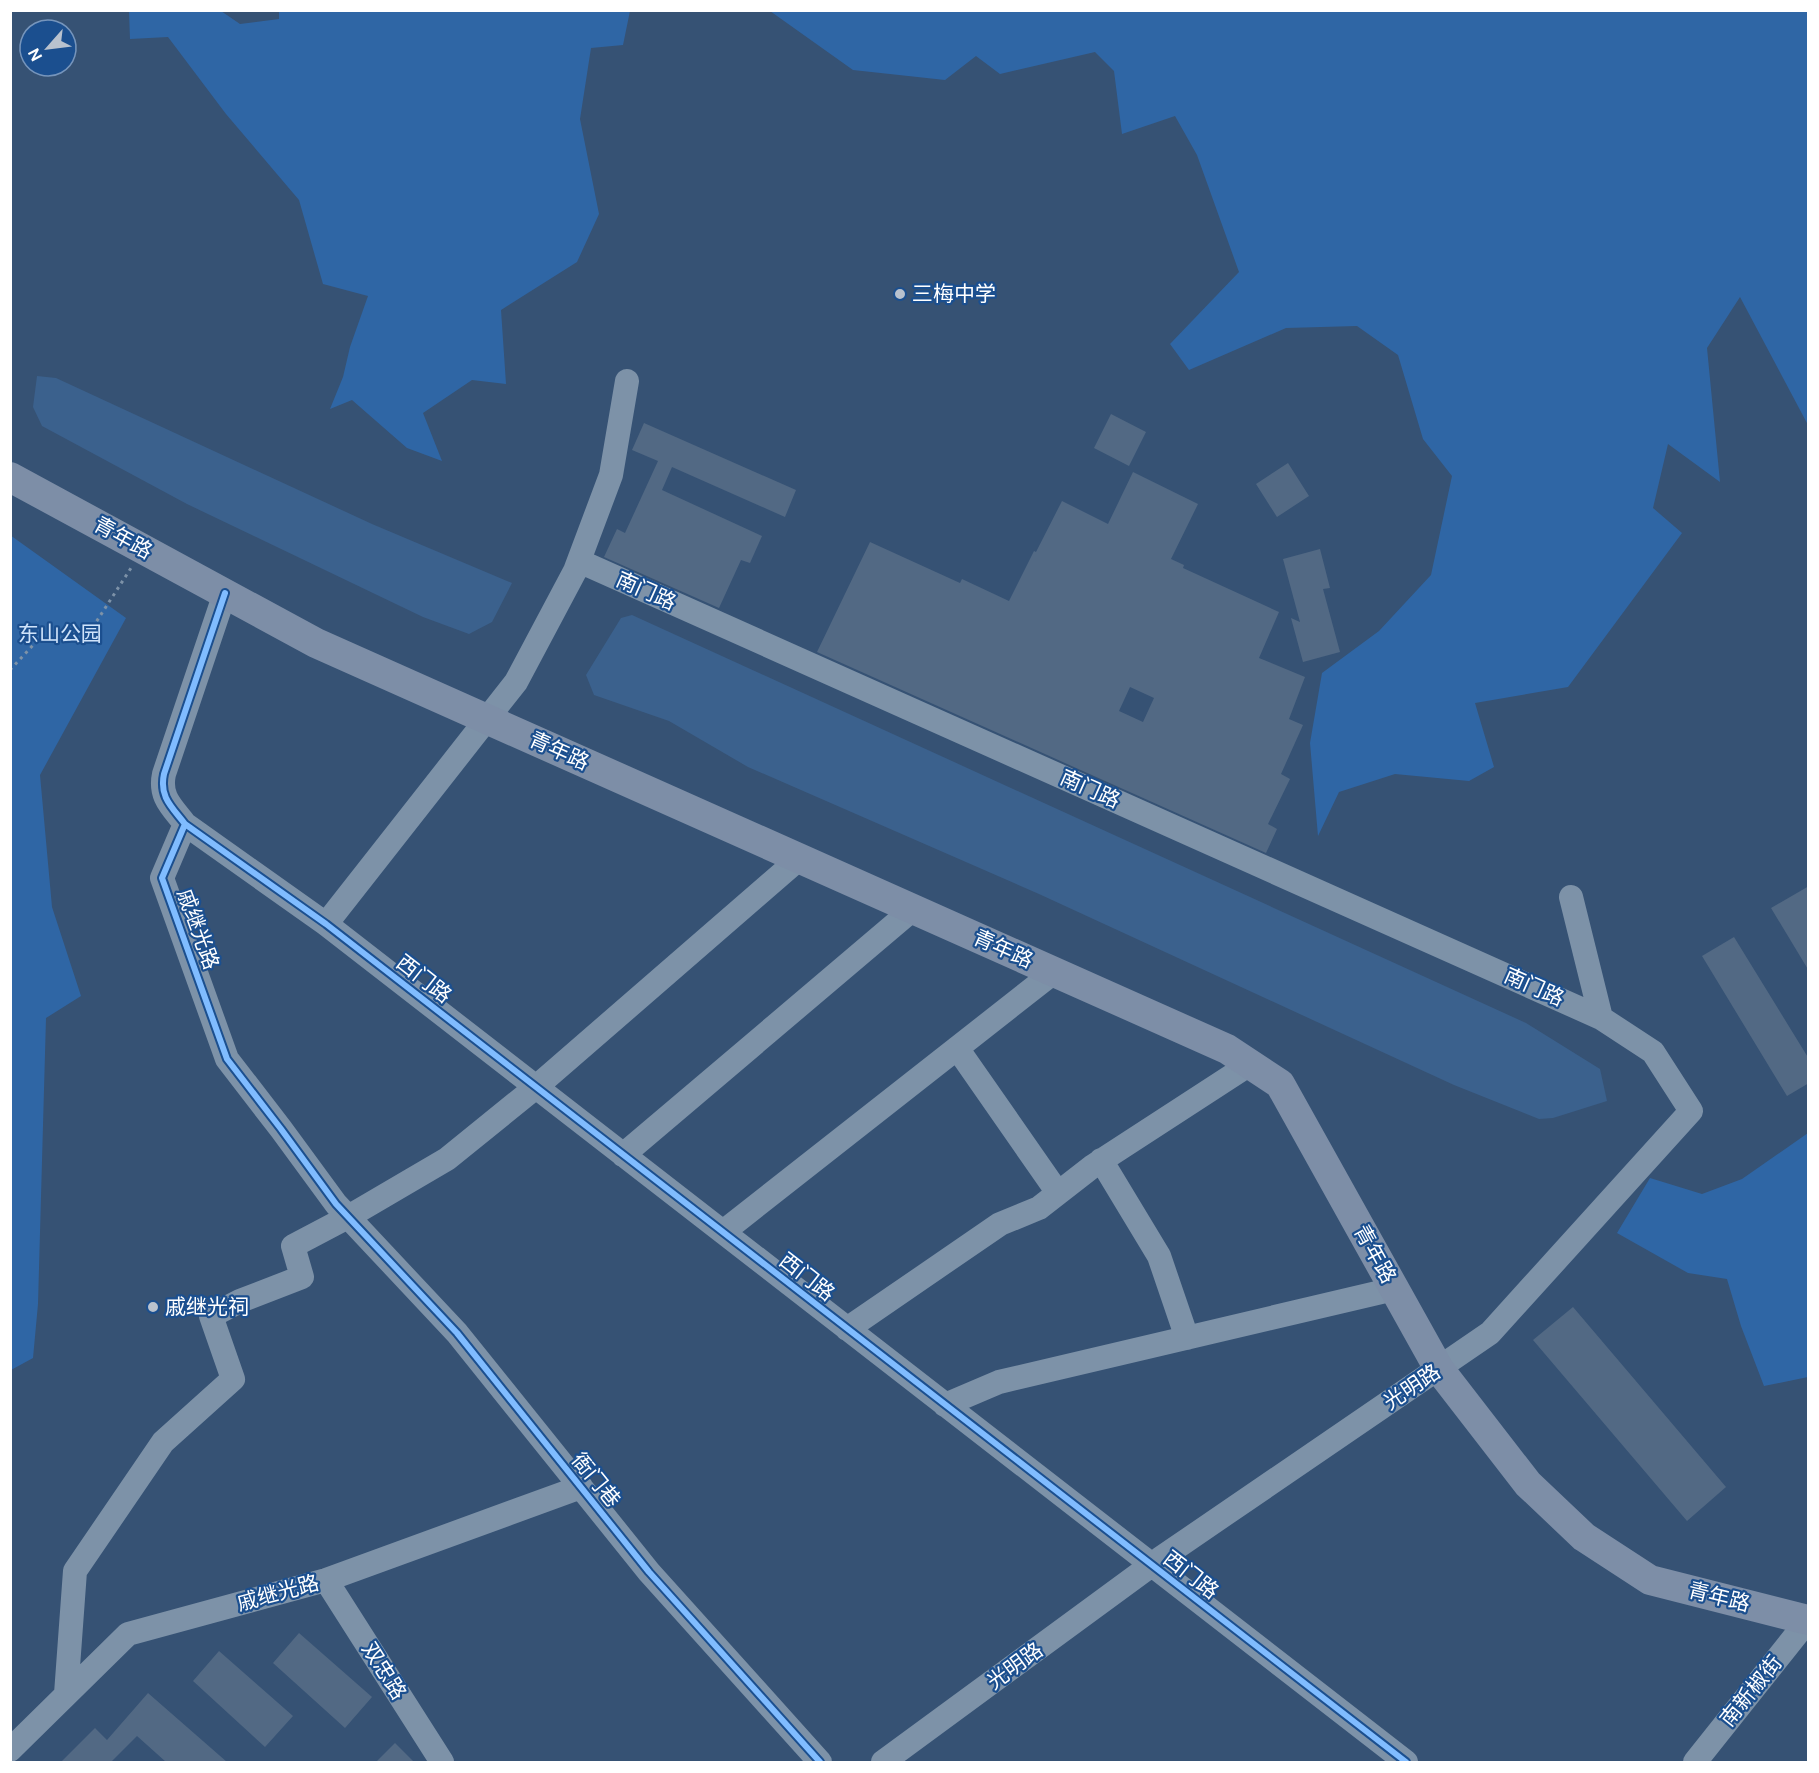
<svg xmlns="http://www.w3.org/2000/svg" width="1819" height="1773" font-family="'DM Sans','Noto Sans SC',sans-serif">
	<style>
		.green { fill: #2f66a5 }
		.water { fill: #3b618d }
		.building { fill: #526984; fill-rule: evenodd }
		.lines { fill: none; stroke-linecap: round; stroke-linejoin: round }
		.path { stroke: #7d92a8; stroke-width: 3; stroke-dasharray: 3 4.5; stroke-linecap: butt }
		.minor { stroke: #7d92a8; stroke-width: 24 }
		.major { stroke: #7d8ea7; stroke-width: 30 }
		.cycleway-casing { stroke: #1b4f8f; stroke-width: 10 }
		.cycleway { stroke: #80bcff; stroke-width: 6 }
		.poi-dot { fill: #b9c2ce; stroke: #1b4f8f; stroke-width: 2 }
		.labels { text-anchor: middle; dominant-baseline: central; stroke-width: 4.5; stroke-linejoin: round; paint-order: stroke }
		.poi-label { font-size: 21px; fill: #fff; stroke: #1b4f8f; text-anchor: start }
		.street-label { font-size: 21px; fill: #fff; stroke: #1b4f8f }
		.park-label { font-size: 21px; fill: #cfe3fa; stroke: #1b4f8f }
	</style>
	<rect width="100%" height="100%" fill="#365274"/>
	<path class="green" d="M 279,10 L 630,11 L 623,45 L 591,48 L 580,119 L 599,214 L 577,262 L 501,310 L 506,384 L 472,380 L 423,413 L 442,461 L 407,448 L 352,400 L 330,409 L 343,377 L 350,347 L 368,296 L 323,284 L 299,200 L 226,114 L 168,37 L 130,39 L 129,11 L 221,11 L 240,24 L 279,19 Z
		M 770,11 L 1808,11 L 1808,425 L 1740,297 L 1707,348 L 1720,482 L 1668,444 L 1653,508 L 1682,533 L 1568,687 L 1475,703 L 1494,767 L 1469,781 L 1395,774 L 1339,792 L 1318,836 L 1310,743 L 1322,673 L 1379,631 L 1431,575 L 1452,476 L 1423,439 L 1398,355 L 1357,326 L 1286,328 L 1189,370 L 1170,344 L 1239,272 L 1197,155 L 1175,116 L 1122,134 L 1114,71 L 1095,52 L 1000,74 L 976,56 L 945,80 L 853,70 Z
		M 10,535 L 126,618 L 40,775 L 52,907 L 81,996 L 46,1018 L 38,1304 L 33,1358 L 11,1370 Z
		M 1808,1133 L 1808,1377 L 1764,1386 L 1741,1326 L 1727,1279 L 1688,1273 L 1617,1233 L 1650,1178 L 1702,1194 L 1742,1179 Z"/>
	<path class="water" d="M 37,376 L 56,378 L 372,524 L 512,583 L 492,622 L 469,634 L 423,617 L 187,504 L 42,426 L 33,407 Z
		M 632,615 L 1526,1023 L 1600,1069 L 1607,1101 L 1553,1118 L 1539,1119 L 1454,1085 L 1039,894 L 748,767 L 669,721 L 594,695 L 586,675 L 621,618 Z"/>
	<path class="building" d="M 1111,414 L 1146,432 L 1129,466 L 1094,448 Z
		M 644,423 L 796,490 L 785,517 L 672,467 L 662,490 L 762,536 L 750,563 L 741,560 L 719,608 L 604,557 L 617,529 L 625,533 L 658,461 L 632,450 Z
		M 1288,463 L 1309,496 L 1277,517 L 1256,484 Z
		M 1133,472 L 1198,504 L 1171,559 L 1184,565 L 1183,568 L 1279,612 L 1259,658 L 1305,677 L 1289,719 L 1303,725 L 1281,774 L 1290,779 L 1268,824 L 1277,829 L 1266,853 L 817,652 L 870,542 L 960,583 L 962,579 L 1009,601 L 1034,551 L 1036,552 L 1062,501 L 1108,524 ZM 1130,687 L 1154,698 L 1143,722 L 1119,711 Z
		M 1320,549 L 1330,588 L 1323,589 L 1340,652 L 1303,662 L 1291,618 L 1300,622 L 1283,559 Z
		M 1809,886 L 1809,971 L 1771,908 Z
		M 1734,937 L 1809,1059 L 1809,1083 L 1787,1096 L 1702,956 Z
		M 1573,1307 L 1726,1487 L 1687,1521 L 1533,1340 Z
		M 299,1633 L 372,1697 L 345,1728 L 273,1663 Z
		M 219,1651 L 293,1716 L 265,1747 L 193,1681 Z
		M 148,1693 L 227,1762 L 166,1762 L 137,1736 L 111,1762 L 61,1762 L 95,1728 L 107,1740 Z
		M 395,1743 L 414,1762 L 376,1762 Z"/>
	<g class="lines">
		<path class="path" d="M 10,670 L 36,642 L 91,630 L 131,568"/>
		<path class="minor" d="M 579,561 L 1601,1018
			M 225,593 L 164,774 C 159,797 172,807 185,824 L 162,878 L 227,1059 L 281,1129 L 336,1204 L 457,1333 L 649,1572 L 820,1762
			M 185,824 L 326,924 L 1406,1762
			M 326,924 L 516,682 L 575,571 L 611,475 L 627,381
			M 957,1048 L 1058,1193
			M 623,1155 L 913,909
			M 1101,1160 L 1159,1256 L 1187,1338
			M 723,1232 L 1054,972
			M 847,1329 L 1000,1224 L 1039,1208 L 1093,1166 L 1250,1064
			M 945,1405 L 999,1382 L 1394,1289
			M 326,1580 L 442,1762
			M 66,1694 L 75,1571 L 163,1442 L 233,1379 L 211,1316 L 240,1301 L 302,1277 L 293,1246 L 348,1217 L 447,1159 L 536,1087 L 800,858
			M 10,1750 L 128,1634 L 326,1580 L 581,1487
			M 883,1762 L 1161,1558 L 1490,1333 L 1691,1111 L 1653,1052 L 1601,1018 L 1571,897
			M 1695,1762 L 1808,1620"/>
		<path class="major" d="M 10,477 L 316,643 L 1227,1049 L 1280,1084 L 1439,1369 L 1528,1484 L 1584,1537 L 1650,1580 L 1808,1620"/>
		<g class="cycleway-casing">
			<path id="cycleway" d="M 225,593 L 164,774 C 159,797 172,807 185,824 L 162,878 L 227,1059 L 281,1129 L 336,1204 L 457,1333 L 649,1572 L 820,1762
				M 185,824 L 326,924 L 1406,1762"/>
		</g>
		<use href="#cycleway" class="cycleway"/>
	</g>
	<g class="poi-dot">
		<circle cx="900" cy="294" r="6"/>
		<circle cx="153" cy="1307" r="6"/>
	</g>
	<g class="labels">
		<g class="poi-label">
			<text x="912" y="294">三梅中学</text>
			<text x="165" y="1307">戚继光祠</text>
		</g>
		<g class="street-label">
			<text transform="translate(123 538) rotate(29)">青年路</text>
			<text transform="translate(646 591) rotate(24)">南门路</text>
			<text transform="translate(559 751) rotate(24)">青年路</text>
			<text transform="translate(1090 789) rotate(24)">南门路</text>
			<text transform="translate(198 929) rotate(70)">戚继光路</text>
			<text transform="translate(1003 949) rotate(24)">青年路</text>
			<text transform="translate(424 979) rotate(38)">西门路</text>
			<text transform="translate(1534 987) rotate(24)">南门路</text>
			<text transform="translate(1375 1254) rotate(61)">青年路</text>
			<text transform="translate(807 1277) rotate(38)">西门路</text>
			<text transform="translate(1412 1387) rotate(-34)">光明路</text>
			<text transform="translate(596 1480) rotate(51)">衙门巷</text>
			<text transform="translate(1191 1575) rotate(38)">西门路</text>
			<text transform="translate(278 1593) rotate(-15)">戚继光路</text>
			<text transform="translate(1719 1597) rotate(14)">青年路</text>
			<text transform="translate(1015 1666) rotate(-36)">光明路</text>
			<text transform="translate(384 1671) rotate(58)">双忠路</text>
			<text transform="translate(1751 1691) rotate(-51)">南新椒街</text>
		</g>
		<g class="park-label">
			<text x="60" y="634">东山公园</text>
		</g>
	</g>
	<rect width="1819" height="1773" fill="none" stroke="#ffffff" stroke-width="24"/>
	<g transform="translate(48 48) rotate(242)"><circle r="28" fill="#1b4f8f" stroke="#7695bc" stroke-width="1.5"/>
	<path d="M0-4.5L10 22L0 15L-10 22Z" fill="#b9c2ce"/>
	<text y="-9" font-size="16" font-weight="bold" text-anchor="middle" fill="#ffffff">N</text>
	</g>
</svg>
